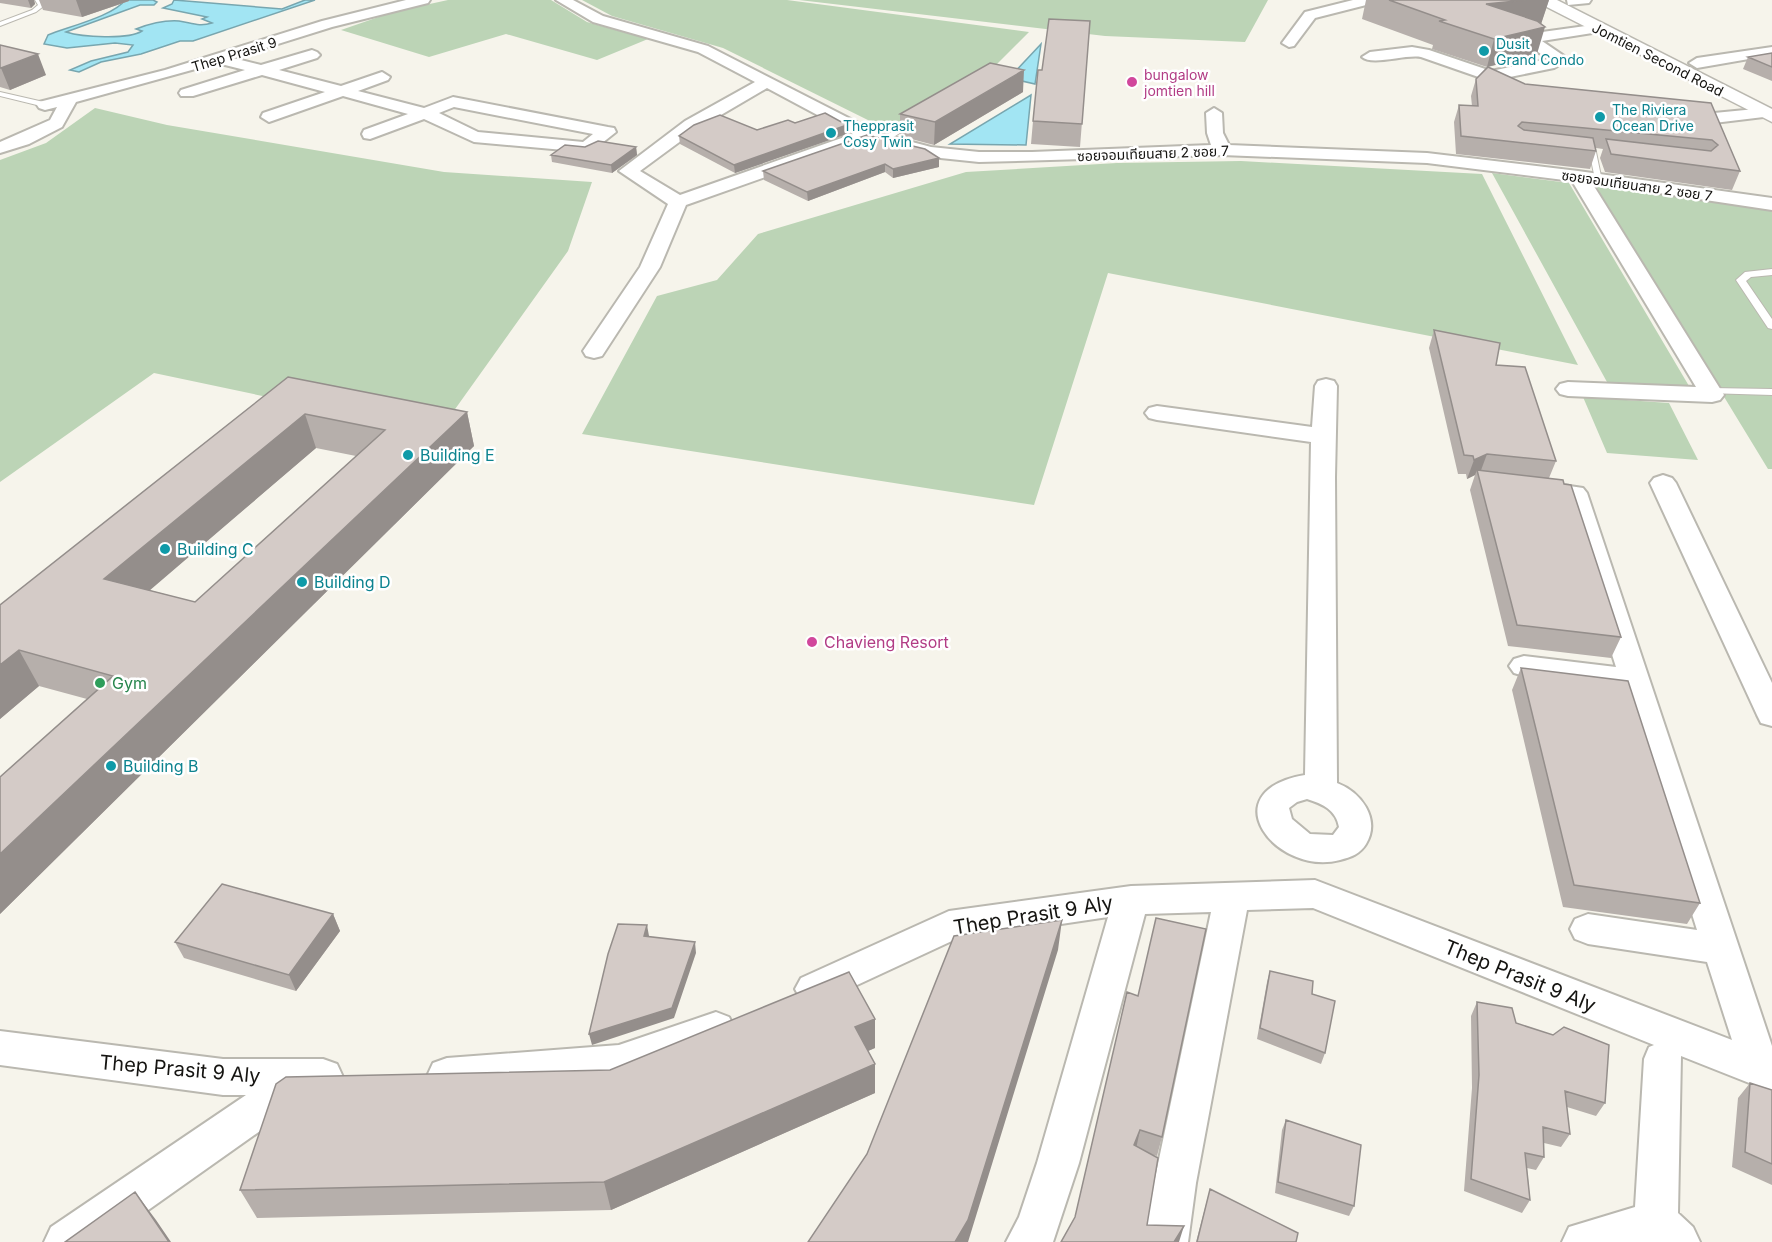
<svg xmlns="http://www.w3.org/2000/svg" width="1772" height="1242" font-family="Inter,'Noto Sans Thai',sans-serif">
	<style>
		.green { fill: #bcd4b6 }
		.water { fill: #a2e5f3; stroke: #78a6af; stroke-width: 1.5 }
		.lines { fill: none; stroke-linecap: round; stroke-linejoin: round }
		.service-casing { stroke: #bab8b0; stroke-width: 2 }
		.minor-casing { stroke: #bab8b0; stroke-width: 4 }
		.secondary-casing { stroke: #bab8b0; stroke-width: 3 }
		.service { fill: #fff; fill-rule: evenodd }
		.minor { fill: #fff; fill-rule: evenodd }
		.secondary { fill: #fff; fill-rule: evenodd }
		.wall { fill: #b6afab; fill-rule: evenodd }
		.shaded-wall { fill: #948e8b }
		.building { fill: #d4cbc7; stroke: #948e8b; stroke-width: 1.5; fill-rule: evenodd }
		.culture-dot { fill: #0f9aa8; stroke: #fff; stroke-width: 2 }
		.hotel-dot { fill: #d1479c; stroke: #fff; stroke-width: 2 }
		.leisure-dot { fill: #2e9e5b; stroke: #fff; stroke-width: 2 }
		.labels { text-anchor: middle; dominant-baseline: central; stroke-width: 5; stroke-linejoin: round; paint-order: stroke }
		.far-culture-label { font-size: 14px; fill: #0d838f; stroke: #fff; text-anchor: start }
		.far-street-label { font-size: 14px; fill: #151411; stroke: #fff }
		.far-hotel-label { font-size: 14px; fill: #b23c85; stroke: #fff; text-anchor: start }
		.culture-label { font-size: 16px; fill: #0d838f; stroke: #fff; text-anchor: start }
		.hotel-label { font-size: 16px; fill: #b23c85; stroke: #fff; text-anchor: start }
		.leisure-label { font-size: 16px; fill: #27864d; stroke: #fff; text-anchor: start }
		.near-street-label { font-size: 20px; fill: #151411; stroke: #fff }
	</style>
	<rect width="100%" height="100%" fill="#f6f4eb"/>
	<path class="green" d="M 448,0 L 551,0 L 587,22 L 648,39 L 597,60 L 506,34 L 429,57 L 341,30 L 393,12 Z
		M 582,0 L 787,0 L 1029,32 L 985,76 L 886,129 L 723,48 L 612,16 Z
		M 799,0 L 1268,0 L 1245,42 L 1105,36 Z
		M 95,108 L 167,125 L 444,172 L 592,182 L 568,251 L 438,433 L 154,373 L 0,482 L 0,160 L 46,143 Z
		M 1241,161 L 1482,174 L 1578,365 L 1108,273 L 1034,505 L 582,434 L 657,296 L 717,280 L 758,234 L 966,172 L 1117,163 Z
		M 1492,173 L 1569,183 L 1689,386 L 1607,382 Z
		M 1595,185 L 1772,210 L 1772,469 L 1768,469 Z
		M 1583,397 L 1669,403 L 1698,460 L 1607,453 Z"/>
	<path class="water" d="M 125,0 L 153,0 L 157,2 L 154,5 L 140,5 L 66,32 C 82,37 128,40 142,31 L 136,29 C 149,24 165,20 179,21 C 192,23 199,27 212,23 L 202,19 L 207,17 L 163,8 L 172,4 L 174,0 L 282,9 L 305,0 L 315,0 L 193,41 L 180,41 L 141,54 L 101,62 L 79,72 L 70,70 L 91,61 L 128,52 L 133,45 L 115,43 L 67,48 L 44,44 L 48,35 C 67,27 114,16 125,0 Z
		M 1041,44 L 1035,84 L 1009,78 Z
		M 1031,95 L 1026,145 L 950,144 Z"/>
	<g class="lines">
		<g class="service-casing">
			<path id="service" d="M 35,0 L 41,0 L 45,5 L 36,12 L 0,26 L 0,22 L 32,10 L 38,5 Z
				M 0,92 L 48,103 L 49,105 L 45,107 L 0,96 Z
				M 911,119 L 918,121 L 886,142 L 879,140 Z
				M 1589,150 L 1596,152 L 1602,181 L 1595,179 Z
				M 1772,269 L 1772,275 L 1751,277 L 1746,281 L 1772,319 L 1772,329 L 1768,328 L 1736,280 L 1745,272 Z
				M 1710,388 L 1772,389 L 1772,395 L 1706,393 L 1705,391 Z"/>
		</g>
		<g class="minor-casing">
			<path id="minor" d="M 406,0 L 430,0 L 428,3 L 332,27 L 233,58 L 261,65 L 312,50 L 317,52 L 320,55 L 317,58 L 279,70 L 341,86 L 382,72 L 390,77 L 388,80 L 358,91 L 424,108 L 453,97 L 608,127 L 614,128 L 616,132 L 592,151 L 586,152 L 474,142 L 424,119 L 370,139 L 364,138 L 362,134 L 364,130 L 408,114 L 343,96 L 269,122 L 261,117 L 263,113 L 325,92 L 262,75 L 193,96 L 181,96 L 179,93 L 181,90 L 245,70 L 217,63 L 76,102 L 62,127 L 29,144 L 0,153 L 0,142 L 50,120 L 57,107 L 45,110 L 39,108 L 37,105 L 39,102 L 165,70 L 322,21 ZM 454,107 L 593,134 L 583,142 L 478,132 L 439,113 Z
				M 556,0 L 573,0 L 603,16 L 708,46 L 878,133 L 931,147 L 979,152 L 1032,152 L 1211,145 L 1207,133 L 1206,113 L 1214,108 L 1222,113 L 1223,133 L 1229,145 L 1427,153 L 1578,171 L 1772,198 L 1772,210 L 1592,183 L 1724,395 L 1720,400 L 1712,402 L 1568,396 L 1560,394 L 1556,389 L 1560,384 L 1568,382 L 1696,387 L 1572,181 L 1427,163 L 1222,155 L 979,162 L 931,157 L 867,141 L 686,205 L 660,267 L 602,356 L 594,358 L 586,356 L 583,351 L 640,267 L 668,204 L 619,171 L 685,121 L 755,82 L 698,52 L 593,22 ZM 767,88 L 853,134 L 680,195 L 640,171 L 697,129 Z
				M 1353,0 L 1376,0 L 1374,3 L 1315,18 L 1294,46 L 1289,47 L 1282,43 L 1305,12 Z
				M 1567,0 L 1591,0 L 1589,3 L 1568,5 Z
				M 1600,24 L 1607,28 L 1605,31 L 1542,41 L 1564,56 L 1561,64 L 1554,68 L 1490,81 L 1421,57 C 1406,54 1372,66 1362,57 L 1370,52 L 1412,47 L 1429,50 L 1491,71 L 1548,59 L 1531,47 L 1527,39 L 1535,33 Z
				M 1772,47 L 1772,55 L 1697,68 L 1689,63 L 1697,58 Z
				M 1766,108 L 1772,110 L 1772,116 L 1714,123 L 1706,118 L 1714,113 Z
				M 1326,379 L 1334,381 L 1337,386 L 1335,477 L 1337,783 C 1361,792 1381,819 1366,844 C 1360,854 1351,857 1340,860 C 1276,877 1210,791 1305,775 L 1311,442 L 1157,420 L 1149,418 L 1145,413 L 1149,408 L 1157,406 L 1312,427 L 1315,386 L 1318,381 ZM 1307,799 C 1323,804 1336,810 1339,827 L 1333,835 L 1310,834 L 1292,819 L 1289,808 L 1297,802 Z
				M 1663,475 L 1672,478 L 1676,483 L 1772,683 L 1772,726 L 1761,723 L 1757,715 L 1650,483 L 1654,478 Z
				M 1536,481 L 1583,488 L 1587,493 L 1772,1046 L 1772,1092 L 1681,1056 L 1678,1213 L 1693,1227 L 1700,1242 L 1562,1242 L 1569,1227 L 1635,1207 L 1644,1059 L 1649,1047 L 1654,1045 L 1313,908 L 1247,910 L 1196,1183 L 1188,1242 L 1144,1242 L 1154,1183 L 1211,912 L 1145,914 L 1079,1163 L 1053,1242 L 1006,1242 L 1019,1217 L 1037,1163 L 1108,917 L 954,940 L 814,1005 L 801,1000 L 795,989 L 801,978 L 949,911 L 1131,886 L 1315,880 L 1732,1040 L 1707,962 L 1588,944 L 1575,939 L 1570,929 L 1575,919 L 1588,914 L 1697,930 L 1622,689 L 1524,676 L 1514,673 L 1509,666 L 1514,659 L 1524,656 L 1616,667 L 1563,500 L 1527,494 L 1523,489 L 1527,484 Z
				M 716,1012 L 729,1017 L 735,1029 L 729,1041 L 619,1079 L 447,1094 L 433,1089 L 427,1076 L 433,1063 L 447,1058 L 619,1045 Z
				M 0,1031 L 223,1059 L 323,1059 L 337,1064 L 343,1077 L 337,1090 L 323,1095 L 311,1095 L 103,1242 L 44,1242 L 51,1227 L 246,1095 L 223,1095 L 0,1065 Z"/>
		</g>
		<g class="secondary-casing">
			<path id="secondary" d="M 1537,0 L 1557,0 L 1772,109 L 1772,122 L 1539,3 Z"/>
		</g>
		<use href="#service" class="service"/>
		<use href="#minor" class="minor"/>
		<use href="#secondary" class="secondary"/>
	</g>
	<path class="wall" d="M 0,0 L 34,0 L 35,4 L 31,8 L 0,3 Z
		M 39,0 L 129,0 L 129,1 L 82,17 L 43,10 Z
		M 1366,0 L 1549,0 L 1541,24 L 1537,54 L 1488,67 L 1525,84 L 1711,103 L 1740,171 L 1732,190 L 1605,172 L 1600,158 L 1603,149 L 1596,148 L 1596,151 L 1590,169 L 1456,154 L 1454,122 L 1459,105 L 1472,106 L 1471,96 L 1476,79 L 1487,67 L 1432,49 L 1433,45 L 1362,19 Z
		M 1090,21 L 1080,147 L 1031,144 L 1033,121 Z
		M 0,45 L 46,75 L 10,90 L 0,87 Z
		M 1772,53 L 1772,81 L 1743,69 L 1748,57 Z
		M 1023,92 L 934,145 L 900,136 L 900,114 Z
		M 795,123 L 847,125 L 847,134 L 735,173 L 680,144 L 679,136 L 757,130 Z
		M 867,135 L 939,167 L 893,178 L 885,172 L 808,201 L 764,180 L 763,171 Z
		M 585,147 L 636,147 L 637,155 L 612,173 L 552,162 L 551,155 Z
		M 1434,330 L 1496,365 L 1556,461 L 1549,478 L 1621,637 L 1611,658 L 1508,646 L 1470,490 L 1475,475 L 1467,479 L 1466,474 L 1458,474 L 1429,348 Z
		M 288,377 L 467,412 L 474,446 L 0,914 L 0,777 L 87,699 L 39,686 L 0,719 L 0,605 ZM 316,448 L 356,456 L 195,602 L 149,590 Z
		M 1521,668 L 1700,903 L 1687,924 L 1563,907 L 1512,690 Z
		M 333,914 L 340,931 L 296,991 L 184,958 L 175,942 Z
		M 1270,971 L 1312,994 L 1325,1053 L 1321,1064 L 1257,1039 L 1267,982 Z
		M 1127,992 L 1162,1137 L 1157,1156 L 1150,1154 L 1147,1225 L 1179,1242 L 1075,1217 Z
		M 1477,1002 L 1516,1023 L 1605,1103 L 1596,1116 L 1567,1107 L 1570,1134 L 1561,1147 L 1544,1143 L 1544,1157 L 1536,1170 L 1527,1168 L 1530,1200 L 1522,1213 L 1464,1191 L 1472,1088 L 1471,1016 Z
		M 875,1048 L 868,1051 L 875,1064 L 875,1093 L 611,1210 L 257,1218 L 240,1190 L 610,1070 Z
		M 1750,1083 L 1772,1090 L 1772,1185 L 1732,1167 L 1738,1098 Z
		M 1286,1120 L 1354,1206 L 1349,1216 L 1275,1193 L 1282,1130 Z
		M 1210,1189 L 1296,1242 L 1196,1242 Z"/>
	<path class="shaded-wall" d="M 28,0 L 34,0 L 35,4 L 31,8 Z
		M 76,0 L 129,0 L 129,1 L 82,17 Z
		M 1526,0 L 1549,0 L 1541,24 L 1486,4 Z
		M 1545,27 L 1537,54 L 1487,67 L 1494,39 Z
		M 38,54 L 46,75 L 10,90 L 1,68 Z
		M 1024,70 L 1023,92 L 934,145 L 935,122 Z
		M 847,125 L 847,134 L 735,173 L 734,165 Z
		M 636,147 L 637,155 L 612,173 L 611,165 Z
		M 939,158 L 939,167 L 893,178 L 893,169 Z
		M 885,164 L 885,172 L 808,201 L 807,192 Z
		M 467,412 L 474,446 L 0,914 L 0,854 Z
		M 305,414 L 316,448 L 121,615 L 104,579 Z
		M 1487,454 L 1480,473 L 1477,470 L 1475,475 L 1467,479 L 1474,460 Z
		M 19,650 L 39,686 L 0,719 L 0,665 Z
		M 333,914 L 340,931 L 296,991 L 289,975 Z
		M 1062,920 L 1058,950 L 968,1242 L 955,1242 Z
		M 647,925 L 649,936 L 646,947 L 644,936 Z
		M 695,942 L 696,953 L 674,1018 L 592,1045 L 589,1034 Z
		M 875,1019 L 875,1048 L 856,1056 L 855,1027 Z
		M 875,1064 L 875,1093 L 611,1210 L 604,1182 Z
		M 1140,1130 L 1136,1149 L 1134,1145 Z
		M 135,1192 L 156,1220 L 171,1242 L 169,1242 Z
		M 1184,1226 L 1179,1242 L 1174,1242 Z"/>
	<path class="building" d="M 1389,0 L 1526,0 L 1486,4 L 1537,21 L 1545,27 L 1494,39 L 1439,21 L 1445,20 Z
		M 1049,19 L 1090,21 L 1082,124 L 1033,121 L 1038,70 L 1042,70 Z
		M 0,45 L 38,54 L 1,68 L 0,68 Z
		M 1772,53 L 1772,67 L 1748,57 Z
		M 990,63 L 1024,70 L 935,122 L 900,114 Z
		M 1488,67 L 1525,84 L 1711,103 L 1740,171 L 1611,154 L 1606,139 L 1711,151 L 1718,145 L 1712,140 L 1522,122 L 1518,126 L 1524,130 L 1593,138 L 1596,151 L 1461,136 L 1459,105 L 1478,106 L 1476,79 Z
		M 825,113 L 847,125 L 734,165 L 679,136 L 694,125 L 720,115 L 757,130 L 788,120 L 795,123 Z
		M 867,135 L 925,149 L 939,158 L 893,169 L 885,164 L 807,192 L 763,171 Z
		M 598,141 L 636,147 L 611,165 L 551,155 L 565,145 L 585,147 Z
		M 1434,330 L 1500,343 L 1496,365 L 1525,367 L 1556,461 L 1487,454 L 1474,460 L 1473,456 L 1464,455 Z
		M 288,377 L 467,412 L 0,854 L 0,777 L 113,676 L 19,650 L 0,665 L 0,605 ZM 305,414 L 385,430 L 195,602 L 104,579 Z
		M 1477,470 L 1563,480 L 1564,484 L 1571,485 L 1621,637 L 1517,625 Z
		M 1521,668 L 1628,681 L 1700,903 L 1574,885 Z
		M 222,884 L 333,914 L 289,975 L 175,942 Z
		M 1156,918 L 1206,929 L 1162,1137 L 1140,1130 L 1134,1145 L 1158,1158 L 1147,1225 L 1184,1226 L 1174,1242 L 1061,1242 L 1075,1217 L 1127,992 L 1138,996 Z
		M 1062,920 L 968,1220 L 955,1242 L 808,1242 L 867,1154 L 954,936 Z
		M 618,924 L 647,925 L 644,936 L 695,942 L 672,1008 L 589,1034 L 608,954 Z
		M 1270,971 L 1313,981 L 1312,994 L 1335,1001 L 1325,1053 L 1260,1028 Z
		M 849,972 L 875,1019 L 855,1027 L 875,1064 L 604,1182 L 240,1190 L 276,1084 L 286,1077 L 610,1070 Z
		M 1477,1002 L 1512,1008 L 1516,1023 L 1553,1035 L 1564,1027 L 1609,1045 L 1605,1103 L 1565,1091 L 1570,1134 L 1543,1127 L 1544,1157 L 1525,1153 L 1530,1200 L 1471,1179 L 1479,1075 Z
		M 1750,1083 L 1772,1090 L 1772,1164 L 1745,1152 Z
		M 1286,1120 L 1361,1145 L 1354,1206 L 1278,1182 Z
		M 1210,1189 L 1298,1233 L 1296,1242 L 1197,1242 Z
		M 135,1192 L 169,1242 L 65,1242 Z"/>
	<g class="culture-dot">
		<circle cx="1484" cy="51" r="6"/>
		<circle cx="1600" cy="117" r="6"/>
		<circle cx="831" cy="133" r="6"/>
		<circle cx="408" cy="455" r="6"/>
		<circle cx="165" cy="549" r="6"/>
		<circle cx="302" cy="582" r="6"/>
		<circle cx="111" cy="766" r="6"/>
	</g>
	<g class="hotel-dot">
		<circle cx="1132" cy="82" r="6"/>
		<circle cx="812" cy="642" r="6"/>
	</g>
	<circle class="leisure-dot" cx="100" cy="683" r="6"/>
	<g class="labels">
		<g class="far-culture-label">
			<text x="1496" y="43">Dusit<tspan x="1496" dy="16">Grand Condo</tspan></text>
			<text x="1612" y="109">The Riviera<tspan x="1612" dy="16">Ocean Drive</tspan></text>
			<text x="843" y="125">Thepprasit<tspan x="843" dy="16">Cosy Twin</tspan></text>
		</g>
		<g class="far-street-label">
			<text transform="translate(234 54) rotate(-17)">Thep Prasit 9</text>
			<text transform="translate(1658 59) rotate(27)">Jomtien Second Road</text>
			<text transform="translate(1153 153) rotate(-2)">ซอยจอมเทียนสาย 2 ซอย 7</text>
			<text transform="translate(1637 185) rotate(8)">ซอยจอมเทียนสาย 2 ซอย 7</text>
		</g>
		<g class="far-hotel-label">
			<text x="1144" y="74">bungalow<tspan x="1144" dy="16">jomtien hill</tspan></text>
		</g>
		<g class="culture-label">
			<text x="420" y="455">Building E</text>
			<text x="177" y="549">Building C</text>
			<text x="314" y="582">Building D</text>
			<text x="123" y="766">Building B</text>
		</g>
		<g class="hotel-label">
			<text x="824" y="642">Chavieng Resort</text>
		</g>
		<g class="leisure-label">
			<text x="112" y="683">Gym</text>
		</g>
		<g class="near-street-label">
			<text transform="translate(1033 915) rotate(-9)">Thep Prasit 9 Aly</text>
			<text transform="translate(1520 976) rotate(22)">Thep Prasit 9 Aly</text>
			<text transform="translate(180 1069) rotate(5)">Thep Prasit 9 Aly</text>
		</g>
	</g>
</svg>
